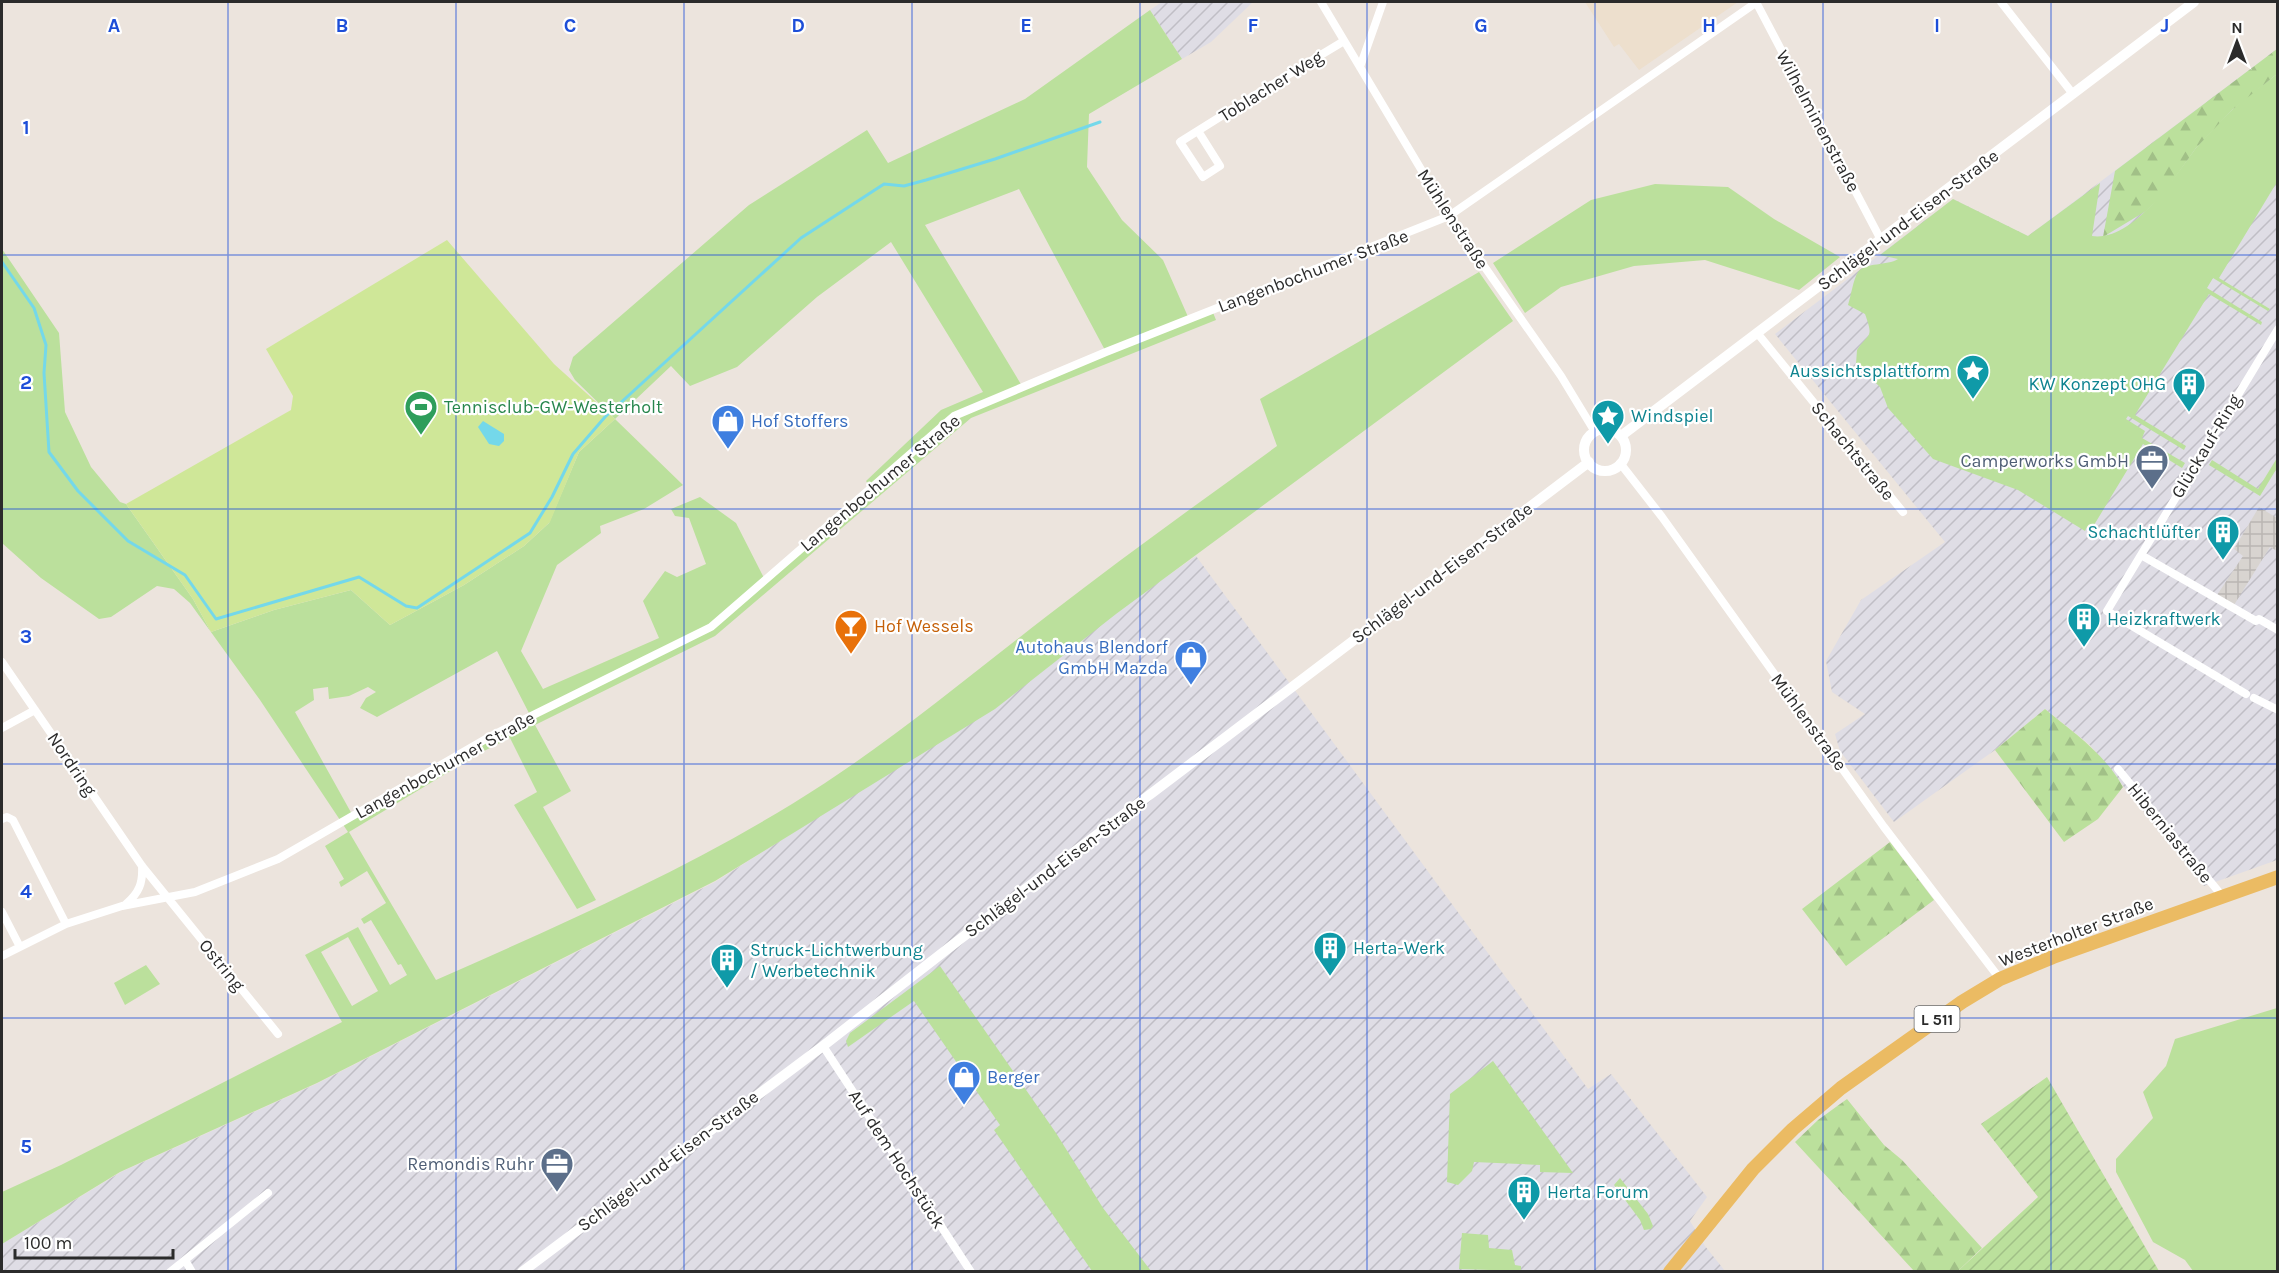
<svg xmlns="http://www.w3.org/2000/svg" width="2279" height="1273" font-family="Karla,sans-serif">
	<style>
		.industrial { fill: url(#industrial-furrows) }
		.education { fill: #eddfcd }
		.grass { fill: #bbe09c; fill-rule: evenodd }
		.forest { fill: url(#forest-firs) }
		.garden { fill: url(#garden-furrows) }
		.pitch { fill: #cfe798 }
		.plaza { fill: url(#plaza-grid) }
		.water { fill: #74d8ea }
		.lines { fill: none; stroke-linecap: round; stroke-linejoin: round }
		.stream { stroke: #74d8ea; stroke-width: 3 }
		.minor { stroke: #fff; stroke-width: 8 }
		.tertiary { stroke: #fff; stroke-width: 10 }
		.primary { stroke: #ebbb63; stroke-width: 14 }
		.grid { fill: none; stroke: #1d4ed8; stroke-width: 1.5; stroke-opacity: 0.55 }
		.labels { text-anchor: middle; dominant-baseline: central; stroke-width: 4.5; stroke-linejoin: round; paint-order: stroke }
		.shield { fill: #fff; stroke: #6b6b6b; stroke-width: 1.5 }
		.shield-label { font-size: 16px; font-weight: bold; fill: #2b2b2b }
		.street-label { font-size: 18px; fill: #2b2b2b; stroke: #fff }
		.culture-label { font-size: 18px; fill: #0d838f; stroke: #fff; text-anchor: start }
		.leisure-label { font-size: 18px; fill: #27864d; stroke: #fff; text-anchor: start }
		.shop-label { font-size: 18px; fill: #366cbe; stroke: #fff; text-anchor: start }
		.service-label { font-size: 18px; fill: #4e5e75; stroke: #fff; text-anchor: end }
		.food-label { font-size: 18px; fill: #c56008; stroke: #fff; text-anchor: start }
		.grid-label { font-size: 20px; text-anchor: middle; font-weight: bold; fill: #1d4ed8; stroke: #fff; stroke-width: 4.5; stroke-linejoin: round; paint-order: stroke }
	</style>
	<defs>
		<pattern id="industrial-furrows" width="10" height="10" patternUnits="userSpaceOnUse" patternTransform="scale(1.5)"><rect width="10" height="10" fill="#dfdde5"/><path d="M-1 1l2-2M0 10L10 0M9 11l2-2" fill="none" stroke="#c0bec5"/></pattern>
		<pattern id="forest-firs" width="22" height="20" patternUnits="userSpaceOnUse" patternTransform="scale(1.5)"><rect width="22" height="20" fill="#bbe09c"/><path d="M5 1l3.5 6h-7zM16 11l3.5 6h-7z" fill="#a1c087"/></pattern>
		<pattern id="garden-furrows" width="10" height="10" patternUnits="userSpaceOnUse" patternTransform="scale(1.5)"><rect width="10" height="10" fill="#bbe09c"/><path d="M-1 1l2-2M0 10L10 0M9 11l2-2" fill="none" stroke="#a1c087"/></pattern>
		<pattern id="plaza-grid" width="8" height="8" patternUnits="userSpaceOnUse" patternTransform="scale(1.5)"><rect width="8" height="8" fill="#d8d4d0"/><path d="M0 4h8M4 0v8" fill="none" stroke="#bab6b3"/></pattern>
	</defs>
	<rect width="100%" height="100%" fill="#ece4dd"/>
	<path class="industrial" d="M 1162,2 L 1253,2 L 1211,42 L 1182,59 L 1150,10 Z
		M 2277,49 L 2277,860 L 2204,886 L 2090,745 L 2045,709 L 1995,750 L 1894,822 L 1840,751 L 1835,734 L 1865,714 L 1832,692 L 1826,661 L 1861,600 L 1945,542 L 1775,334 L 1953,199 L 2028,236 Z
		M 1196,556 L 1588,1089 L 1611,1074 L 1707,1197 L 1690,1221 L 1705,1246 L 1725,1271 L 2,1272 L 2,1244 L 121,1172 L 316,1084 L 715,882 L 853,795 Z"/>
	<path class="education" d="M 1585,2 L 1738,2 L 1639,70 L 1619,44 L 1614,47 Z"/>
	<path class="grass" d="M 1150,10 L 1182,59 L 1089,114 L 1087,167 L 1122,220 L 1163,260 L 1189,319 L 1212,310 L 1216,320 L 971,418 L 715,636 L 535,725 L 571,791 L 543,807 L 596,900 L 577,909 L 514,805 L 537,792 L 510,738 L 482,752 L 349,832 L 436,980 C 556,927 679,873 792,804 C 882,749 963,681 1047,616 C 1122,558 1200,502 1277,446 L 1260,399 L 1479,272 L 1513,321 L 1116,614 L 995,709 L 715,881 L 317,1083 L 120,1172 L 2,1244 L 2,1192 L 61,1165 L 342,1022 L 305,955 L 358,927 L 390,985 L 407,975 L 401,964 L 398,965 L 371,920 L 364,924 L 361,919 L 386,903 L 367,871 L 341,887 L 339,882 L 344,879 L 325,846 L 348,832 L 260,700 L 190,603 L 174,589 L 157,586 L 111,617 L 99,619 L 41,578 L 2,543 L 2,249 L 59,333 L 65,412 L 91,467 L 120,502 L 126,504 L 193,599 L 211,632 L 274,610 L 351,590 L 390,625 L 464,585 L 524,546 L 549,523 L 579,452 L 615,419 L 575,380 L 569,370 L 573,357 L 749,205 L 867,130 L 888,163 L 1025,99 ZM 1019,189 L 1106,352 L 1022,386 L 925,225 ZM 891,242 L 983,392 L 941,410 L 866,481 L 872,489 L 765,580 L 736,523 L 700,497 L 671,509 L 675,516 L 689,518 L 706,564 L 677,577 L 665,571 L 643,601 L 659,638 L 543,689 L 521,651 L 557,565 L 601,533 L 600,526 L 644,509 L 683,485 L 615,419 L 671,366 L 690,386 L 737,367 L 817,297 ZM 497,651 L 531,717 L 353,816 L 295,712 L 314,700 L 313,689 L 328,687 L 329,699 L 349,696 L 368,687 L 376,692 L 366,698 L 360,708 L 377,717 ZM 348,937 L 378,991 L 352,1006 L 321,952 Z
		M 2277,74 L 2277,182 L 2219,278 L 2270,309 L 2268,311 L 2213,278 L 2207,288 L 2262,322 L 2261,325 L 2209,294 L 2135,415 L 2186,446 L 2184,450 L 2128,416 L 2126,419 L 2145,431 L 2142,438 L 2185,463 L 2182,468 L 2143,444 L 2091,530 L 2087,527 L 2085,531 L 2018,490 L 1933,459 L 1888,408 L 1880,387 L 1856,364 L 1857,350 C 1869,332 1874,339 1865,314 L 1848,305 C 1851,296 1853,280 1858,272 C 1866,262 1887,266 1898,259 L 1880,255 L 1953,199 L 2028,236 L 2100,183 L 2092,236 C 2134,242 2175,176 2196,148 C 2207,135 2219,123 2231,111 C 2245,97 2262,86 2277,74 Z
		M 1655,184 L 1728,187 L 1774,219 L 1840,257 L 1799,290 L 1705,260 L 1634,266 L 1561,287 L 1525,313 L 1493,263 L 1591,200 Z
		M 2277,458 L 2277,468 L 2260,496 L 2209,465 L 2212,460 L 2258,489 Z
		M 146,965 L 160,984 L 125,1005 L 114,983 Z
		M 940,966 L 1056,1133 L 1103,1208 L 1151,1271 L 1092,1271 L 994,1130 L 1000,1125 L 914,1001 L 848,1047 L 846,1041 L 850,1033 Z
		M 2277,1008 L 2277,1271 L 2193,1271 L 2185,1260 L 2153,1242 L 2116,1172 L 2116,1159 L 2153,1118 L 2143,1092 L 2166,1066 L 2175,1039 Z
		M 1493,1061 L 1573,1173 L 1540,1172 L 1540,1165 L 1474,1162 L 1472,1171 L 1458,1185 L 1447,1182 L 1450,1094 Z
		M 1620,1178 L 1648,1214 L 1653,1226 L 1651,1229 L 1644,1230 L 1640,1220 L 1614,1185 Z
		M 1462,1233 L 1488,1235 L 1489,1248 L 1512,1250 L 1515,1265 L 1521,1266 L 1521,1271 L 1459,1269 Z"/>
	<path class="forest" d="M 2277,49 L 2277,74 L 2232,110 L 2196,148 L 2164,193 L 2146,211 L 2103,237 L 2115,171 Z
		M 2045,709 C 2073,732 2105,754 2123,787 L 2098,819 L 2064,842 L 1995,750 Z
		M 1890,842 L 1934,900 L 1846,966 L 1802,909 Z
		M 1847,1099 L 1884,1145 L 1902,1160 L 1982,1248 L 1958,1271 L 1914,1271 L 1795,1142 L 1818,1120 Z"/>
	<path class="garden" d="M 2047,1077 L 2159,1271 L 1958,1271 L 2038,1197 L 1981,1124 Z"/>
	<path class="pitch" d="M 447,240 L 554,364 L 615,419 L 579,452 L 550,522 L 524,546 L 464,585 L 390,625 L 351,590 L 274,610 L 211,632 L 193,599 L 126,504 L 291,410 L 293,396 L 266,349 Z"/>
	<path class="plaza" d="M 2259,507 L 2277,518 L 2277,551 L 2270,547 L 2234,605 L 2217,595 L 2243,556 L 2234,549 Z"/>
	<path class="water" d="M 483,421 L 504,434 L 504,441 L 499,446 L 489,444 L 478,427 Z"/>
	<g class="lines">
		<path class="stream" d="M 2,262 L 34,308 L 46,345 L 44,373 L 49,452 L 78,491 L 128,541 L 185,575 L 216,619 L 359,577 L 406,606 L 417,608 L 530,533 L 552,497 L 573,454 L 605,417 L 801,238 L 884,184 L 904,186 L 926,180 L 995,159 L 1100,122"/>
		<path class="minor" d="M 1321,2 L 1449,216 L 1561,376 L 1595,432
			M 1756,2 L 1881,240
			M 2001,2 L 2073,94
			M 1360,67 L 1383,2
			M 1198,131 L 1220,166 L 1203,177 L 1180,142 C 1234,108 1289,74 1344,41
			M 1758,334 L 1903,512
			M 1620,463 L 1662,517 L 1884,827 L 2000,979
			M 2141,555 L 2256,621 L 2259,619 L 2278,630
			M 2,662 L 142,866 L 278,1034
			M 2246,694 L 2107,611 L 2278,329
			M 2254,698 L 2278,710
			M 2,728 L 35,710
			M 2118,769 L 2223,897
			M 2,819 L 7,817 L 13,820 L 66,924
			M 126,904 C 139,893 143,883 142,866
			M 2,912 L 19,945
			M 2,956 L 66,924 L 122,906 L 195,892 L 278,859 L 491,736 L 711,627 L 954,416 L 1106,352 L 1449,216 L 1757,2
			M 823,1046 L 971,1272
			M 185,1260 L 192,1272
			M 170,1272 L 268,1193"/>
		<path class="tertiary" d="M1584 450a21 21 0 1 1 42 0a21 21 0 1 1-42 0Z
			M 1621,436 L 2194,2
			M 522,1272 L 823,1046 L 991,915 L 1589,462"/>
		<path class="primary" d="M 1670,1272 L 1753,1169 L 1793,1129 L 1841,1088 L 1962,1002 L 2000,979 L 2053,957 L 2278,877"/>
	</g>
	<path class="grid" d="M 228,2 L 228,1272M 456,2 L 456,1272M 684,2 L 684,1272M 912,2 L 912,1272M 1140,2 L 1140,1272M 1367,2 L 1367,1272M 1595,2 L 1595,1272M 1823,2 L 1823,1272M 2051,2 L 2051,1272M 2,255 L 2278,255M 2,509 L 2278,509M 2,764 L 2278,764M 2,1018 L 2278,1018"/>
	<defs>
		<g id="sight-pin" transform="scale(1.725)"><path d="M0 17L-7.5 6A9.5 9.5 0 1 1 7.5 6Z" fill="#0f9aa8" stroke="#fff"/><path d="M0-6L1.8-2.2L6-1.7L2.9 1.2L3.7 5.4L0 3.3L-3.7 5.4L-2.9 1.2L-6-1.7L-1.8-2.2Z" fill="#fff"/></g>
		<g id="building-pin" transform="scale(1.725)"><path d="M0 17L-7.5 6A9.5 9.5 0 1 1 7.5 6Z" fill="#0f9aa8" stroke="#fff"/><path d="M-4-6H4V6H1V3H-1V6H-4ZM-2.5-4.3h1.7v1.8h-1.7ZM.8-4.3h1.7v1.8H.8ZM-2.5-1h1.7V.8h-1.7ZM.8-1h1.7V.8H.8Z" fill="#fff"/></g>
		<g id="stadium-pin" transform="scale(1.725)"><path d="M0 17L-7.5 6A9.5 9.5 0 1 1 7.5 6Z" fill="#2e9e5b" stroke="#fff"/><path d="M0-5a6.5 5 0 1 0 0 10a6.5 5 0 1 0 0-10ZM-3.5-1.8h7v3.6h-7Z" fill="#fff"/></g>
		<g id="shop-pin" transform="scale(1.725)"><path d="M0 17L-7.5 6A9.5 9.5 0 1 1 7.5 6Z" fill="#3f7fe0" stroke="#fff"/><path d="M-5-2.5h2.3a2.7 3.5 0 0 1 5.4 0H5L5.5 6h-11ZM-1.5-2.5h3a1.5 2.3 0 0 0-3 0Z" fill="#fff"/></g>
		<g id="office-pin" transform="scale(1.725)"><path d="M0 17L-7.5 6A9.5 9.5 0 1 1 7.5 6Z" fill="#5c6f8a" stroke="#fff"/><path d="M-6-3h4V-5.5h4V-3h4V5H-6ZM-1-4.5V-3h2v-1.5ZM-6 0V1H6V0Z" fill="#fff"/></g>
		<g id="bar-pin" transform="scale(1.725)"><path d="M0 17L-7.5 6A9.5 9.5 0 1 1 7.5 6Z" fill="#e8710a" stroke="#fff"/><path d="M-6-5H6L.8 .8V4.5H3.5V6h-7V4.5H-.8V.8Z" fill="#fff"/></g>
	</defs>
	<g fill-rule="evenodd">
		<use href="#sight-pin" x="1973" y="371"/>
		<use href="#building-pin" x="2189" y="384"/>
		<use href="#stadium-pin" x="421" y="407"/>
		<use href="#sight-pin" x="1608" y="416"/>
		<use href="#shop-pin" x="728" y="421"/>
		<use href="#office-pin" x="2152" y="461"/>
		<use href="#building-pin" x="2223" y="532"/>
		<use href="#building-pin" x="2084" y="619"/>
		<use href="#bar-pin" x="851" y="626"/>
		<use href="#shop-pin" x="1191" y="657"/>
		<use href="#building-pin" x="1330" y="948"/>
		<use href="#building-pin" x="727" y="960"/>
		<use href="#shop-pin" x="964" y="1077"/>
		<use href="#office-pin" x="557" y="1164"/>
		<use href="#building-pin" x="1524" y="1192"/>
	</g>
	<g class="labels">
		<rect class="shield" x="1914.5" y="1006" width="45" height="26" rx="4.5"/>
		<g class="shield-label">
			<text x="1937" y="1019">L 511</text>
		</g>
		<g class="street-label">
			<text transform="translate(1271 86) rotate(-32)">Toblacher Weg</text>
			<text transform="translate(1818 121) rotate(62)">Wilhelminenstraße</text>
			<text transform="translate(1453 219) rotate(57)">Mühlenstraße</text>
			<text transform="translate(1908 220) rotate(-37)">Schlägel-und-Eisen-Straße</text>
			<text transform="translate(1313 271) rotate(-21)">Langenbochumer Straße</text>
			<text transform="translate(2206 446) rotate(-59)">Glückauf-Ring</text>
			<text transform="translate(1853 451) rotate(51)">Schachtstraße</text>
			<text transform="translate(880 483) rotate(-40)">Langenbochumer Straße</text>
			<text transform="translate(1442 573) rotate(-37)">Schlägel-und-Eisen-Straße</text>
			<text transform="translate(1809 722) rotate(54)">Mühlenstraße</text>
			<text transform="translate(72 764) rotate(56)">Nordring</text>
			<text transform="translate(445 765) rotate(-29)">Langenbochumer Straße</text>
			<text transform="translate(2170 833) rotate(51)">Hiberniastraße</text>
			<text transform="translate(1055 867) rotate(-37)">Schlägel-und-Eisen-Straße</text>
			<text transform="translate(2076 932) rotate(-21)">Westerholter Straße</text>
			<text transform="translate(222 965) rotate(51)">Ostring</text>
			<text transform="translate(897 1159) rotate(57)">Auf dem Hochstück</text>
			<text transform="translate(668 1161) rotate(-37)">Schlägel-und-Eisen-Straße</text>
		</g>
		<g class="culture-label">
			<text x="1950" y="371" text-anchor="end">Aussichtsplattform</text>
			<text x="2166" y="384" text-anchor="end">KW Konzept OHG</text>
			<text x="1631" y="416">Windspiel</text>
			<text x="2200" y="532" text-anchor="end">Schachtlüfter</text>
			<text x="2107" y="619">Heizkraftwerk</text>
			<text x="1353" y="948">Herta-Werk</text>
			<text x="750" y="950">Struck-Lichtwerbung<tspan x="750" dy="21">/ Werbetechnik</tspan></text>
			<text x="1547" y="1192">Herta Forum</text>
		</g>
		<g class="leisure-label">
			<text x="444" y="407">Tennisclub-GW-Westerholt</text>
		</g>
		<g class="shop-label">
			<text x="751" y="421">Hof Stoffers</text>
			<text x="1168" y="647" text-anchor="end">Autohaus Blendorf<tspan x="1168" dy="21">GmbH Mazda</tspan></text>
			<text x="987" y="1077">Berger</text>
		</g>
		<g class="service-label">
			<text x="2129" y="461">Camperworks GmbH</text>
			<text x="534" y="1164">Remondis Ruhr</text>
		</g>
		<g class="food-label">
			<text x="874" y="626">Hof Wessels</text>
		</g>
	</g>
	<g class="grid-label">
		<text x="114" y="32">A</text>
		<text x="342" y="32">B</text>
		<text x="570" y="32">C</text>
		<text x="798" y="32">D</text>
		<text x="1026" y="32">E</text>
		<text x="1253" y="32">F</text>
		<text x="1481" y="32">G</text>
		<text x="1709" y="32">H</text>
		<text x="1937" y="32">I</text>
		<text x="2165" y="32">J</text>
		<text x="26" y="134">1</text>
		<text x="26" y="389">2</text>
		<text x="26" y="643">3</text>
		<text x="26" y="898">4</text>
		<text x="26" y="1153">5</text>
	</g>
	<rect width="2279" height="1273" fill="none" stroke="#2b2b2b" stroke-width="6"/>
	<g transform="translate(2237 42)" stroke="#ffffff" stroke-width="4.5" paint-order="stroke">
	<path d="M0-4.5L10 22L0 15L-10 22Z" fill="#2b2b2b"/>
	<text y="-9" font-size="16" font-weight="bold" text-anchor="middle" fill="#2b2b2b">N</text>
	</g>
	<path d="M15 1249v9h158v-9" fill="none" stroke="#2b2b2b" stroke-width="3"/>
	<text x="24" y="1249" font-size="18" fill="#2b2b2b" stroke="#ffffff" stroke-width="4.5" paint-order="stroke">100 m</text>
</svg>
